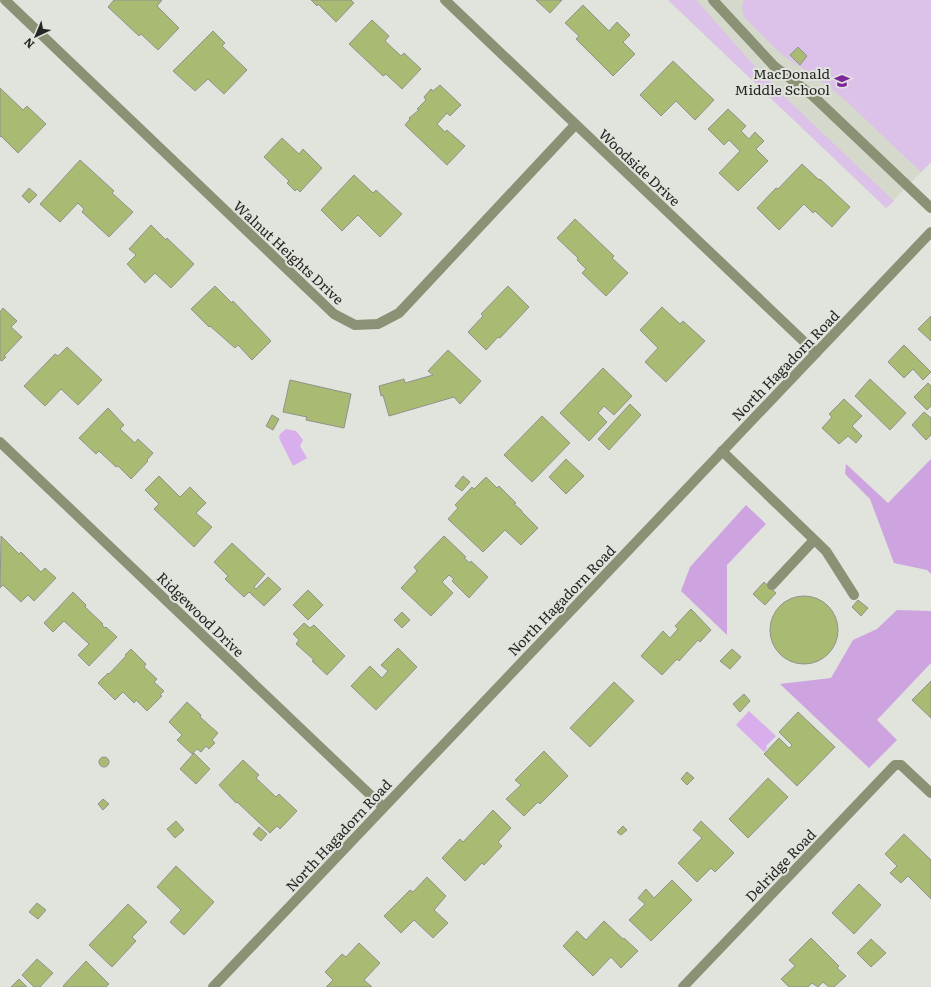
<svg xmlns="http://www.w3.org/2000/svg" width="931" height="987" font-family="Literata,serif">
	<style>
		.built { fill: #d5d9cc }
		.green { fill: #dcc2e8 }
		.forest { fill: #cda3e0 }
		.water { fill: #d9aeec }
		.building { fill: #a9bb73; stroke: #90928c }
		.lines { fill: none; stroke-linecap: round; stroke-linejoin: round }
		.service { stroke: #899274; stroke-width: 10 }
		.minor { stroke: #899274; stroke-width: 10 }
		.tertiary { stroke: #899274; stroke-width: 10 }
		.labels { text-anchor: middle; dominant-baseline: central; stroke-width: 4; stroke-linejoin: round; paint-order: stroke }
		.poi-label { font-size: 14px; fill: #252624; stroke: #e1e3dd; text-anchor: end }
		.street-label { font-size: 14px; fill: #252624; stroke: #e1e3dd }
	</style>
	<rect width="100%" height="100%" fill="#e1e3dd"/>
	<path class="built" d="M 668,0 L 931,0 L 931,162 L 886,208 Z"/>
	<path class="green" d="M 668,0 L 696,0 L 752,63 L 787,99 L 894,201 L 886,208 Z
		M 744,0 L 931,0 L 931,162 L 921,172 L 846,101 L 828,86 L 780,53 L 744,17 L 742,7 Z"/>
	<path class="forest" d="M 931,459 L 931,574 L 927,570 L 894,563 L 870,499 L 845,474 L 846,464 L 888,503 Z
		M 746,505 L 766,524 L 727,565 L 727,635 L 681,591 L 690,567 Z
		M 897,610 L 931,611 L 931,663 L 877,720 L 897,740 L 869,768 L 780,684 L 831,678 L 853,640 L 877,629 Z"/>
	<path class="water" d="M 286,429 L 296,431 L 303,440 L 300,446 L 307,458 L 293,466 L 279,438 L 280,434 Z
		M 749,711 L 776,736 L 766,746 L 767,748 L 764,752 L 736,725 Z"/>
	<path class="building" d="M 114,0 L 162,0 L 157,6 L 179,28 L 158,50 L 141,34 L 139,36 L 108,7 Z
		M 311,0 L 351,0 L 354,3 L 336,22 L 318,4 L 317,6 Z
		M 536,0 L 562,0 L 550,13 Z
		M 583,5 L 609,31 L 617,22 L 630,35 L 623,42 L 635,54 L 613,76 L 576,39 L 579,36 L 565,23 Z
		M 372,20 L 389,36 L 385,41 L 401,56 L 404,53 L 421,69 L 402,89 L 386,74 L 383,76 L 349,44 Z
		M 213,31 L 225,43 L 222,46 L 247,70 L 224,94 L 208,79 L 195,91 L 173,71 Z
		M 798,47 L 807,56 L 800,65 L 790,55 Z
		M 673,61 L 714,100 L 695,120 L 676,101 L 661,116 L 640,95 Z
		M 440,85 L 461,105 L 450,116 L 447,113 L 437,124 L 445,132 L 447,130 L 465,146 L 447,165 L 405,125 L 410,119 L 409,118 L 419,110 L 417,109 L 426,100 L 424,97 L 431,89 L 433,91 Z
		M 0,88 L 23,110 L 27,106 L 46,124 L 18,153 L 1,136 L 0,137 Z
		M 728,109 L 746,126 L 741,131 L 749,139 L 755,132 L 764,141 L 756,149 L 768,161 L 738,191 L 719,173 L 740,151 L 729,140 L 724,145 L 708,129 Z
		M 282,138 L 299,154 L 303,149 L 322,168 L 300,192 L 297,189 L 295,191 L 287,183 L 289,181 L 264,157 Z
		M 80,160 L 114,191 L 112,193 L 133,212 L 109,237 L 82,212 L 84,209 L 78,203 L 60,222 L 40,204 Z
		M 802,164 L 819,180 L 820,179 L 850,207 L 832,227 L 815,211 L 813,213 L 804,204 L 779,230 L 757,208 L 776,188 L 778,189 Z
		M 354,175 L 373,193 L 376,190 L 402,214 L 380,237 L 358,215 L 342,231 L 321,210 Z
		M 29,188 L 37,195 L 29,203 L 22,196 Z
		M 575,219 L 614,256 L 612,258 L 628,273 L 606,296 L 582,273 L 586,269 L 577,260 L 578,258 L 557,238 Z
		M 151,225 L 166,240 L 167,238 L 194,264 L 171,288 L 155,273 L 145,283 L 127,264 L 136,255 L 129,249 Z
		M 215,286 L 232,303 L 233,301 L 271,341 L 252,360 L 238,345 L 235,348 L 210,326 L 209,327 L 191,309 Z
		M 508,286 L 529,307 L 500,338 L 498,337 L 486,350 L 468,332 L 483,316 L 481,314 Z
		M 662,307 L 680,324 L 683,321 L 705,341 L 666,382 L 645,362 L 658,348 L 640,330 Z
		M 3,308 L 17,321 L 11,327 L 22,337 L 4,356 L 6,357 L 2,361 L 0,360 L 0,312 Z
		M 931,316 L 931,341 L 918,329 Z
		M 904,345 L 931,372 L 923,380 L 913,369 L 904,378 L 888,362 Z
		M 67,347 L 102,380 L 78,405 L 61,389 L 45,406 L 24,386 L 55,354 L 58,356 Z
		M 448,350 L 481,381 L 460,404 L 454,397 L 389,416 L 383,395 L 381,396 L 379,386 L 404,379 L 405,383 L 433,375 L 428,371 Z
		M 603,368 L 632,396 L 614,415 L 604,406 L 598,413 L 607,422 L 589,441 L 560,413 Z
		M 870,379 L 906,413 L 890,430 L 855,396 Z
		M 290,380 L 351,394 L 344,428 L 306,420 L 307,417 L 283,412 Z
		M 928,383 L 931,386 L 931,406 L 927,410 L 914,397 Z
		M 844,399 L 862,416 L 852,426 L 862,436 L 856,443 L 848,436 L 839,444 L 822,428 L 832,417 L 829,414 Z
		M 630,404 L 641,415 L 609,450 L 598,439 Z
		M 108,408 L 124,425 L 120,429 L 135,443 L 138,439 L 153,453 L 147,460 L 148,461 L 131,479 L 118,466 L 116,467 L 99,451 L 96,454 L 79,438 Z
		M 924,412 L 931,418 L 931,435 L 926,440 L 912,425 Z
		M 272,415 L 279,419 L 273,430 L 266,426 Z
		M 542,416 L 570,443 L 532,482 L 504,455 Z
		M 566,459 L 584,476 L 566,494 L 549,477 Z
		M 159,476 L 180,497 L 190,487 L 206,503 L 196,513 L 212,527 L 194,547 L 154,509 L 159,504 L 145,490 Z
		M 463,476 L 470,482 L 462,491 L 455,486 Z
		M 486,477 L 497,488 L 499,486 L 516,503 L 514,504 L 522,511 L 522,512 L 538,528 L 521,545 L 505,530 L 483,552 L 448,519 L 458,508 L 455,505 L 472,487 L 474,489 Z
		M 1,536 L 19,554 L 21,552 L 41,572 L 45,568 L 56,578 L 34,601 L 28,595 L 21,602 L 3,585 L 0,588 Z
		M 444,536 L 466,557 L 464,558 L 470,563 L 471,561 L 488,577 L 469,598 L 452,581 L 454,579 L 449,575 L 442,582 L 453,593 L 431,616 L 401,588 L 417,571 L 414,567 Z
		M 232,543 L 265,574 L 254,587 L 256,589 L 268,577 L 281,589 L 264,606 L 249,592 L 244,597 L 225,579 L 228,576 L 214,562 Z
		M 764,582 L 776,593 L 765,605 L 753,594 Z
		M 308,590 L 323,605 L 308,620 L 293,605 Z
		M 73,592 L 86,605 L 85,607 L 103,624 L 102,625 L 105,628 L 106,627 L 117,637 L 89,666 L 78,655 L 89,644 L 64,621 L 53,632 L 44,623 Z
		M770 630a34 34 0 1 1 68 0a34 34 0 1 1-68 0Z
		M 858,600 L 868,608 L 861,616 L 852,607 Z
		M 691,609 L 711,630 L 700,642 L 698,640 L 679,661 L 677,659 L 662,675 L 641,656 L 663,631 L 670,638 L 678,629 L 675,626 Z
		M 402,612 L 410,620 L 402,628 L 394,620 Z
		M 304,623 L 310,628 L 314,625 L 345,656 L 327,675 L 312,661 L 314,660 L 296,644 L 299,640 L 293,634 Z
		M 398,648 L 417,667 L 376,710 L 351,686 L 370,666 L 382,678 L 388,671 L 381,665 Z
		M 131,649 L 146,664 L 144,667 L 157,679 L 154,682 L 164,691 L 160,695 L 162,696 L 147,711 L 136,700 L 134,703 L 123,692 L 115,700 L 98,683 L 108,673 L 109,674 L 126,656 L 125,655 Z
		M 732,649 L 741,657 L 730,669 L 720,661 Z
		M 931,681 L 931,718 L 912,700 Z
		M 614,682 L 634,701 L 590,747 L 570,728 Z
		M 744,694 L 750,701 L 740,712 L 733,704 Z
		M 187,702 L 201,715 L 200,717 L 218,733 L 212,740 L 215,743 L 209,749 L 206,746 L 201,752 L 197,749 L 192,754 L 177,740 L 182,735 L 169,722 Z
		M 798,712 L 835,747 L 797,786 L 764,754 L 779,738 L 789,748 L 792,745 L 779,732 Z
		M 544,751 L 568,776 L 540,804 L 538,802 L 524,816 L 506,799 L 521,785 L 515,780 Z
		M 194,753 L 210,769 L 196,784 L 180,769 Z
		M99 762a5 5 0 1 1 10 0a5 5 0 1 1-10 0Z
		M 243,760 L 259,775 L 256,778 L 276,797 L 279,794 L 297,811 L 280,829 L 277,826 L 270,833 L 237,802 L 236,803 L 219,785 Z
		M 687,772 L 694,778 L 687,785 L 681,779 Z
		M 768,778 L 788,797 L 748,838 L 729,819 Z
		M 103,799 L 109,804 L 103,810 L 98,804 Z
		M 493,810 L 511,828 L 498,842 L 502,846 L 484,865 L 482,863 L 465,881 L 442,858 L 460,839 L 463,842 Z
		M 176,821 L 184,830 L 175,838 L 167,829 Z
		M 701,821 L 734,853 L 715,872 L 711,868 L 697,882 L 678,863 L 702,838 L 693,830 Z
		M 623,826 L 627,830 L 621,835 L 617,832 Z
		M 259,827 L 267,834 L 261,841 L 253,834 Z
		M 904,834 L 931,860 L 931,899 L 908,876 L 901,883 L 890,873 L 897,866 L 885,854 Z
		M 176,866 L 214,902 L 184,935 L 170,922 L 181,910 L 157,887 Z
		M 427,877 L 446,896 L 434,910 L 448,923 L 433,938 L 414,920 L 401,933 L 384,916 L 410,890 L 413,892 Z
		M 672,880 L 692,900 L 651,941 L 629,920 L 645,904 L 638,898 L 646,889 L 654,898 Z
		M 859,884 L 881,905 L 854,934 L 832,913 Z
		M 37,903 L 46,910 L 38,919 L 29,912 Z
		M 128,904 L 147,922 L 132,937 L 136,941 L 112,967 L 89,945 Z
		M 604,921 L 623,939 L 624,938 L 638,951 L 621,968 L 611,957 L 593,976 L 563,946 L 577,931 L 586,940 Z
		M 811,938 L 839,966 L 837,968 L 846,976 L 834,987 L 829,987 L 823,982 L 818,987 L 812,983 L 808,987 L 789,987 L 781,979 L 795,966 L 789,960 Z
		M 871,939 L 886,953 L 871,967 L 857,953 Z
		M 359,943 L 380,963 L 364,980 L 372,987 L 326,987 L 333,980 L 325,972 L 342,954 L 346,957 Z
		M 37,959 L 53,973 L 40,987 L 34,987 L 22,975 Z
		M 86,961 L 109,984 L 106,987 L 64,987 L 63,986 Z
		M 19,979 L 27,987 L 11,987 Z"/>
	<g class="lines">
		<path class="service" d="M 713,0 L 774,66 L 813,96 L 931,208
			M 722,451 L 826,551 L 854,595
			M 772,585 L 814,540"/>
		<path class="minor" d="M 5,0 L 334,314 L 355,325 L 378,324 L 399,313 L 575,125
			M 445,0 L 816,353
			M 0,442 L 383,807
			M 683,987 L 893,767 L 895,765 L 901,765 L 931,793"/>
		<path class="tertiary" d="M 213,987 L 931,232"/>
	</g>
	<defs>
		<g id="school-bare" transform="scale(1.2)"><path d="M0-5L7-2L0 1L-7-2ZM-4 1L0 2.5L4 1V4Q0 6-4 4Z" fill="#7b2999" stroke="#e1e3dd" stroke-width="2.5" paint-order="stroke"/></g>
	</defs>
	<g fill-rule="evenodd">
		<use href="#school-bare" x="842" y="81"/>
	</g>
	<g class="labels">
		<g class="poi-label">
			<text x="830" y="73">MacDonald<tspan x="830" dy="16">Middle School</tspan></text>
		</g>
		<g class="street-label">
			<text transform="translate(640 167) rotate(43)">Woodside Drive</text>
			<text transform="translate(289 252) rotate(43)">Walnut Heights Drive</text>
			<text transform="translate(785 365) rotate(-46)">North Hagadorn Road</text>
			<text transform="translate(561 600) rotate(-46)">North Hagadorn Road</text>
			<text transform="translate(201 614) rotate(44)">Ridgewood Drive</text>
			<text transform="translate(338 835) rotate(-47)">North Hagadorn Road</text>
			<text transform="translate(780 865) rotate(-46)">Delridge Road</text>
		</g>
	</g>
	<g transform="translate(36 36) rotate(224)" stroke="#e1e3dd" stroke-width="3" paint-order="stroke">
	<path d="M0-3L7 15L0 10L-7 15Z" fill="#252624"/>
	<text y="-6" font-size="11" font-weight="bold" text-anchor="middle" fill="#252624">N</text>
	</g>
</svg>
